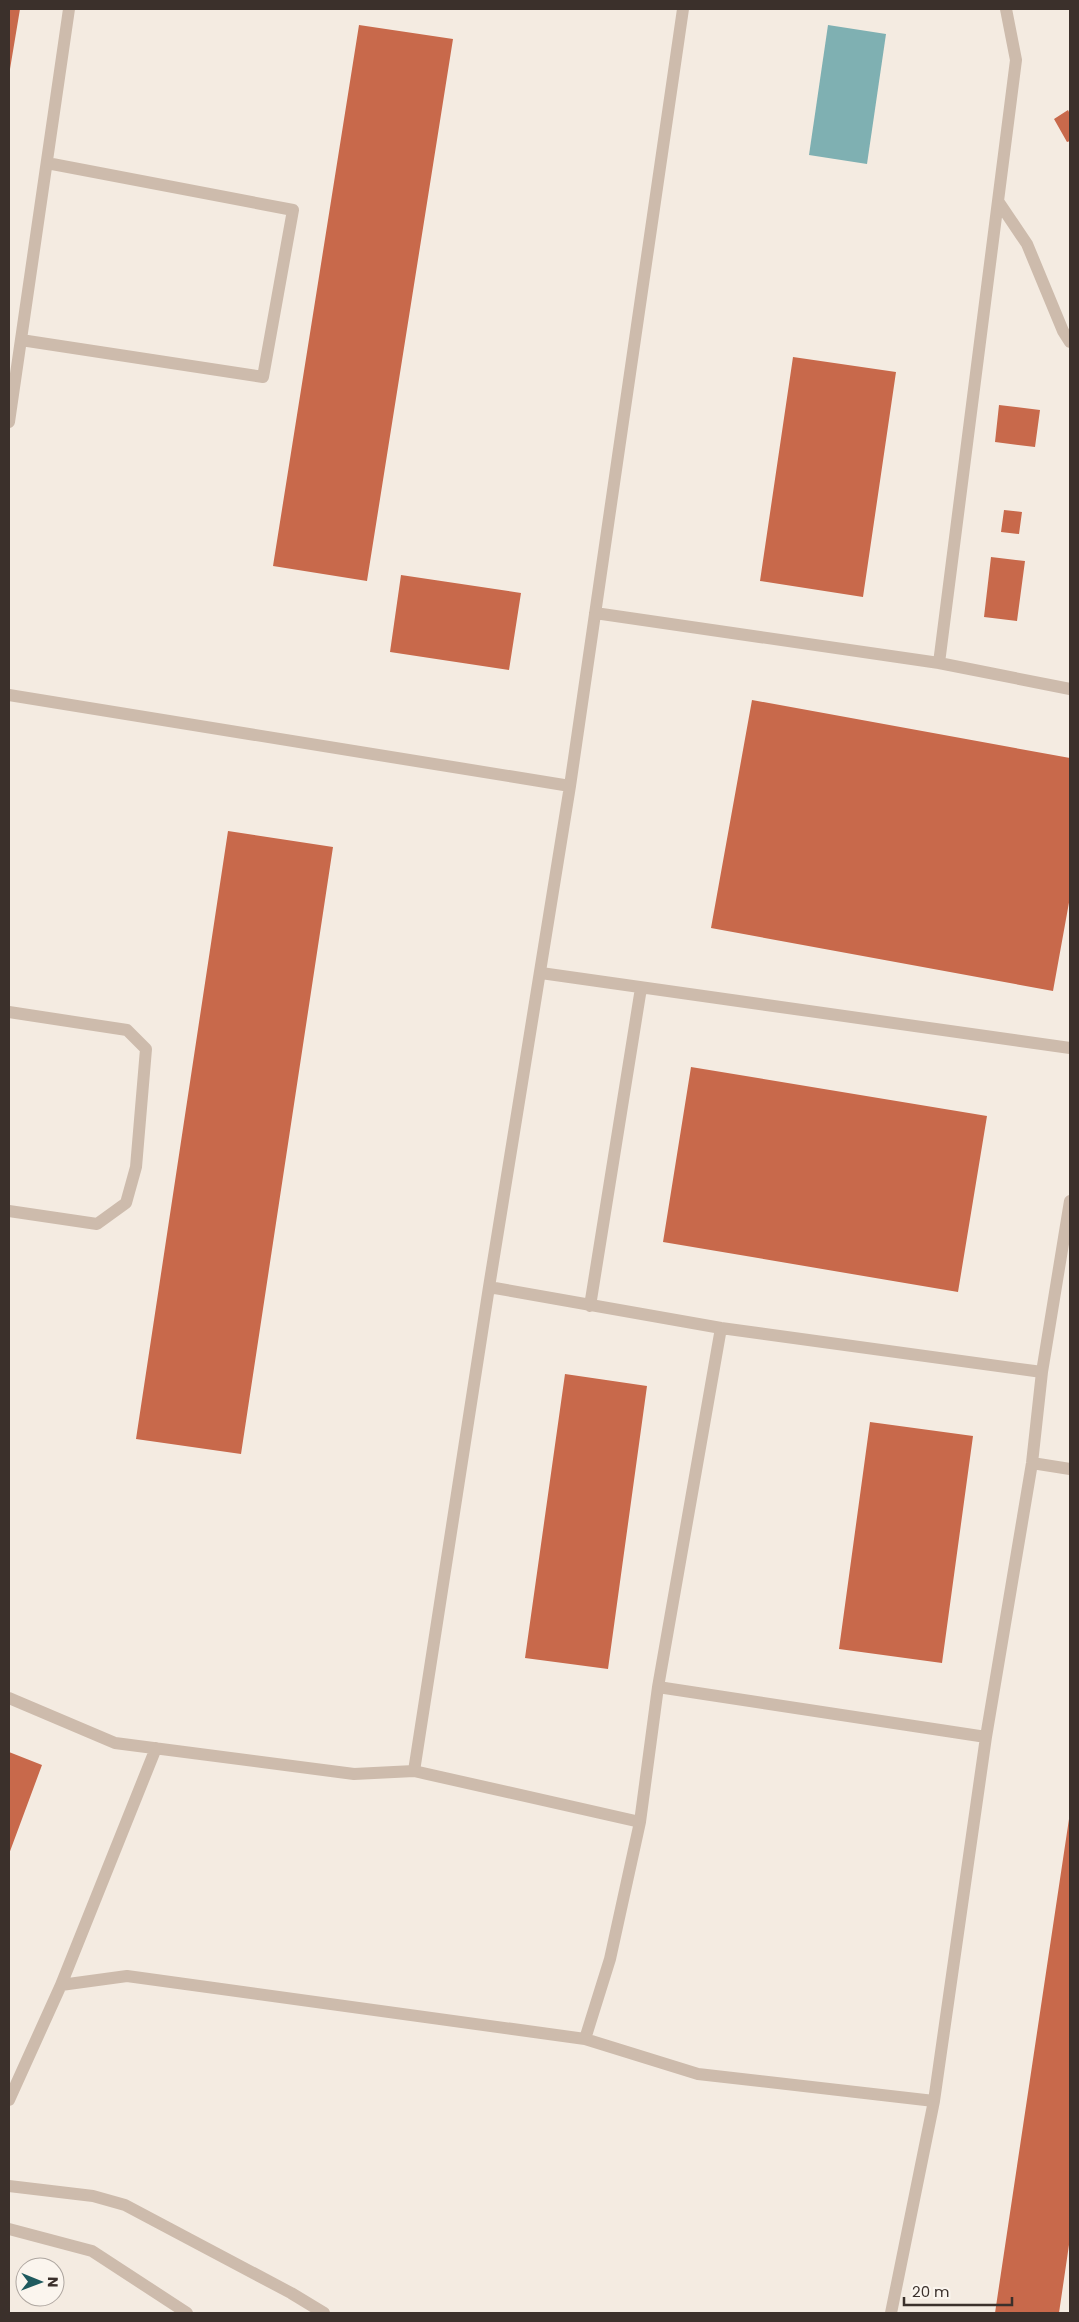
<svg xmlns="http://www.w3.org/2000/svg" width="1079" height="2322" font-family="Poppins,sans-serif">
	<style>
		.water { fill: #7fb0b2 }
		.building { fill: #c8694b }
		.lines { fill: none; stroke-linecap: round; stroke-linejoin: round }
		.lane { stroke: #cdbbac; stroke-width: 12 }
	</style>
	<rect width="100%" height="100%" fill="#f4ebe1"/>
	<path class="water" d="M 828,25 L 886,34 L 867,164 L 809,155 Z"/>
	<path class="building" d="M 9,9 L 20,9 L 10,69 L 9,69 Z
		M 359,25 L 453,39 L 367,581 L 273,566 Z
		M 1068,110 L 1070,114 L 1070,141 L 1067,142 L 1054,119 Z
		M 793,357 L 896,372 L 863,597 L 760,581 Z
		M 999,405 L 1040,410 L 1035,447 L 995,442 Z
		M 1004,510 L 1022,512 L 1019,534 L 1001,532 Z
		M 991,557 L 1025,561 L 1017,621 L 984,617 Z
		M 401,575 L 521,593 L 509,670 L 390,652 Z
		M 752,700 L 1070,758 L 1070,897 L 1053,991 L 711,928 Z
		M 228,831 L 333,847 L 241,1454 L 136,1439 Z
		M 691,1067 L 987,1116 L 958,1292 L 663,1242 Z
		M 565,1374 L 647,1386 L 608,1669 L 525,1658 Z
		M 870,1422 L 973,1436 L 942,1663 L 839,1649 Z
		M 9,1752 L 42,1765 L 9,1854 Z
		M 1069,1819 L 1070,2238 L 1059,2313 L 995,2313 Z"/>
	<g class="lines">
		<path class="lane" d="M 998,201 L 1027,244 L 1063,331 L 1070,342
			M 21,340 L 263,377 L 293,210 L 47,163
			M 9,422 L 69,9
			M 595,613 L 939,663 L 1070,689
			M 939,663 L 1016,60 L 1006,9
			M 9,695 L 570,786
			M 541,973 L 1070,1048
			M 9,1012 L 127,1030 L 146,1049 L 136,1167 L 126,1203 L 97,1224 L 9,1211
			M 489,1287 L 721,1328 L 1042,1372
			M 590,1306 L 641,988
			M 1032,1463 L 1070,1469
			M 658,1687 L 986,1737
			M 9,1698 L 115,1743 L 354,1774 L 414,1771
			M 640,1822 L 414,1771 L 489,1287 L 570,786 L 683,9
			M 61,1985 L 156,1748
			M 585,2039 L 610,1959 L 640,1822 L 658,1687 L 721,1328
			M 9,2100 L 61,1985 L 127,1976 L 585,2039 L 698,2074 L 934,2101
			M 9,2186 L 93,2196 L 125,2205 L 291,2293 L 324,2313
			M 9,2229 L 92,2251 L 187,2313
			M 891,2313 L 934,2101 L 986,1737 L 1032,1463 L 1042,1372 L 1070,1201"/>
	</g>
	<rect width="1079" height="2322" fill="none" stroke="#3b302b" stroke-width="20"/>
	<g transform="translate(40 2282) rotate(91)"><circle r="24" fill="#fbf5ee" stroke="#aea6a0"/>
	<path d="M0-4L9 19L0 12L-9 19Z" fill="#1f5a5e"/>
	<text y="-8" font-size="14" font-weight="bold" text-anchor="middle" fill="#3b302b">N</text>
	</g>
	<path d="M904 2297v8h108v-8" fill="none" stroke="#3b302b" stroke-width="2.5"/>
	<text x="912" y="2297" font-size="15" fill="#3b302b" stroke="#fbf5ee" stroke-width="4" paint-order="stroke">20 m</text>
</svg>
